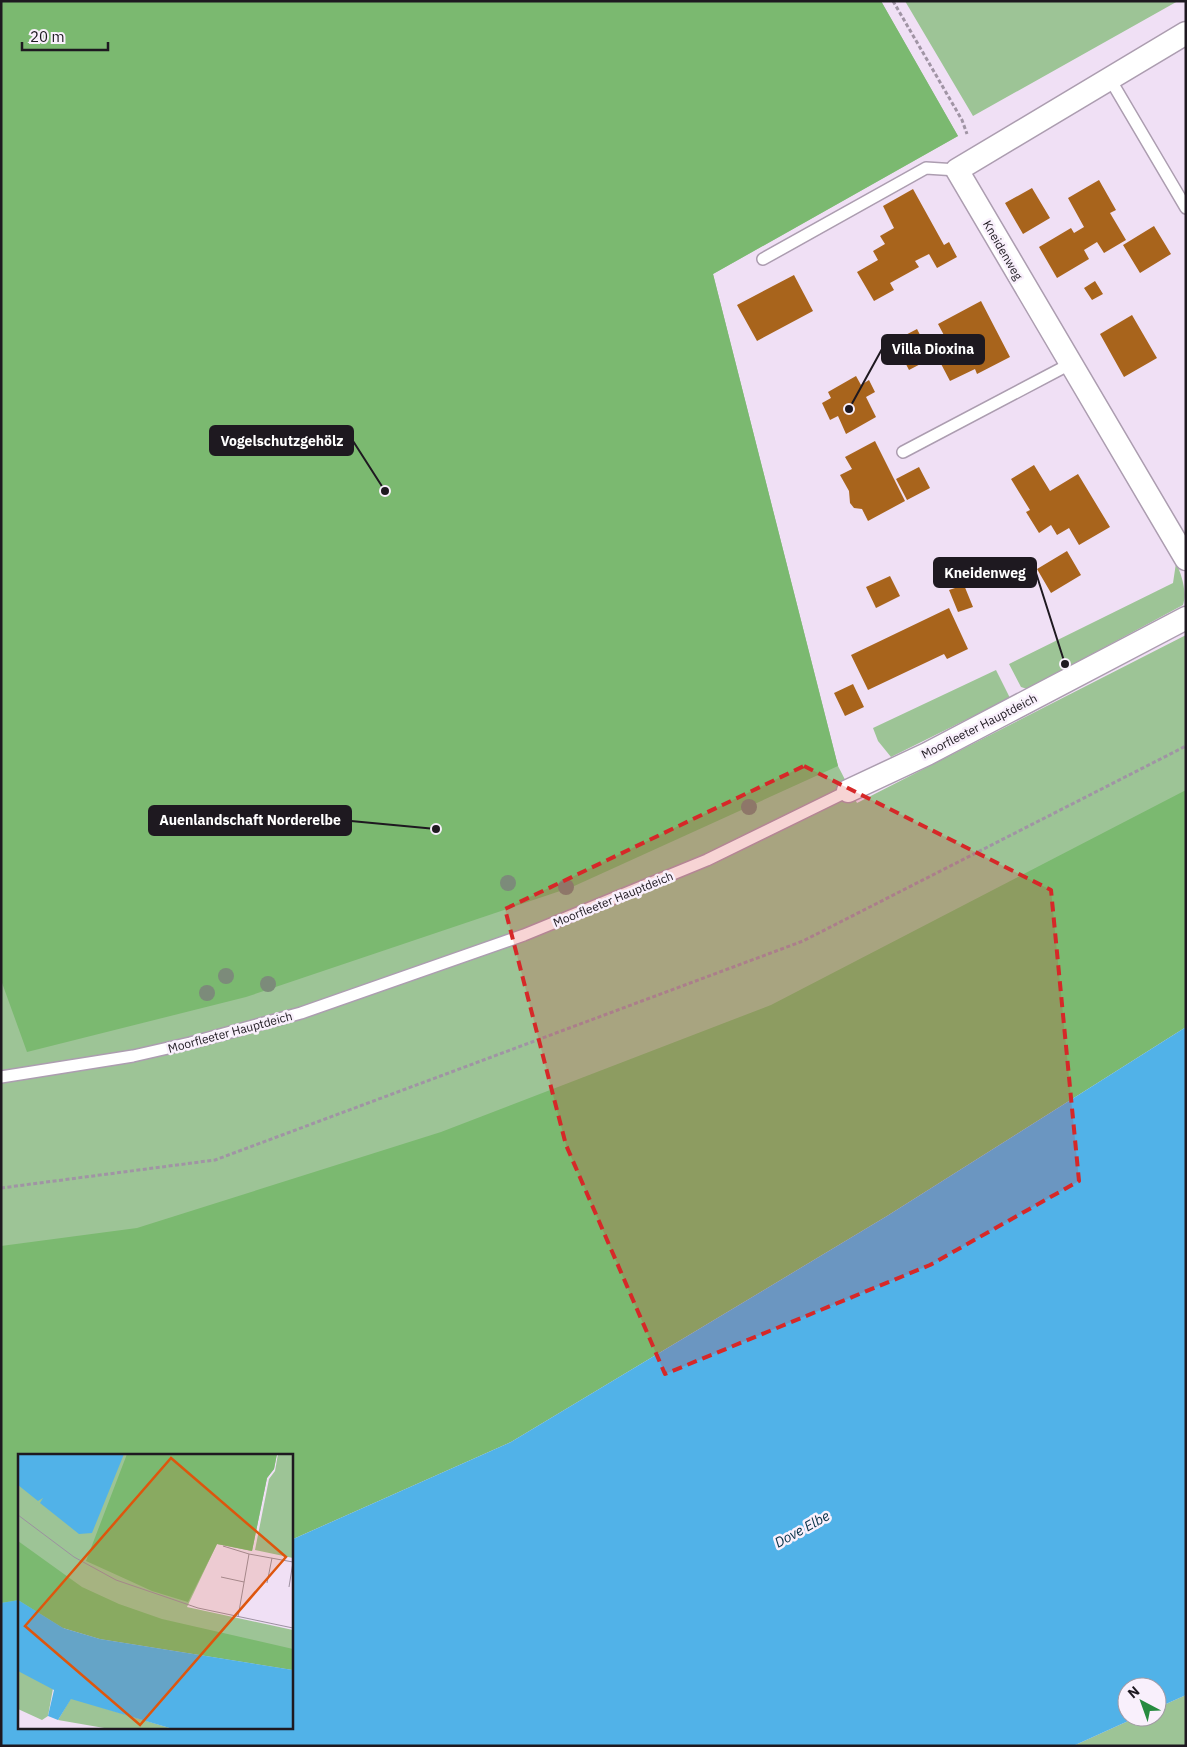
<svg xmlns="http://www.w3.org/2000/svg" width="1187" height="1747" font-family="'IBM Plex Sans',sans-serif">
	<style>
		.green { fill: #9dc496 }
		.forest { fill: #7bb970 }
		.water { fill: #51b2e8 }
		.building { fill: #a8641c }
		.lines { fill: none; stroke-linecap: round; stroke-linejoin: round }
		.lane-casing { stroke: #ac9db0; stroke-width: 14 }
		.street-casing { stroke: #ac9db0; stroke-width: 25 }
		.path { stroke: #a094a4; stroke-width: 3; stroke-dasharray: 4 2.5; stroke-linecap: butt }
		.lane { stroke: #fff; stroke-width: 11 }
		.street { stroke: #fff; stroke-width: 22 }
		.tree { fill: #7c8b7a }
		.marked { fill: #d62828; fill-opacity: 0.2; stroke: #d62828; stroke-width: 4; stroke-dasharray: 10 6; stroke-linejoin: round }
		.labels { text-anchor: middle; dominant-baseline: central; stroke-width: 5; stroke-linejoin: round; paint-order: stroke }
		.street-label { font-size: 12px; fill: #1e1920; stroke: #f9f0fc }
		.water-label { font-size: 14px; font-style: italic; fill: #032f45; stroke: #f9f0fc }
		.inset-road { fill: none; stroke: #9c90a0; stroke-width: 1 }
		.view { fill: #de560d; fill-opacity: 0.15; stroke: #de560d; stroke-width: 2.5 }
		.inset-edge { fill: none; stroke: #1e1920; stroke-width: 2.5 }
		.leader { fill: none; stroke: #1e1920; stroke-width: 2 }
		.callout-dot { fill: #1e1920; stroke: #f9f0fc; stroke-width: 2 }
		.callout { fill: #1e1920; stroke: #1e1920; stroke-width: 2 }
		.callout-label { font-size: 14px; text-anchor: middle; font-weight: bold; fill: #fff }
	</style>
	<rect width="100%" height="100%" fill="#f0e0f5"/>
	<path class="green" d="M 1,1 L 881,1 L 958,136 L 713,274 L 838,766 L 857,803 L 1186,635 L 1186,1027 L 291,1540 L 291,1456 L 19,1456 L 19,1728 L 291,1728 L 332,1746 L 1,1746 Z
		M 905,1 L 1178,1 L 973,116 Z
		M 1176,563 C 1182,575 1187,592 1183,605 L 1027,689 L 1021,687 L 1009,664 L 1173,583 Z
		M 996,670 L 1010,698 L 891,757 L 878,741 L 873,728 Z
		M 1186,1695 L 1186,1746 L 1073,1746 L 1137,1717 L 1157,1717 L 1157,1708 Z"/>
	<path class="forest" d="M 1,1 L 881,1 L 958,136 L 713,274 L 838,766 L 572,887 L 246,997 L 27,1052 L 1,980 Z
		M 1186,790 L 1186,1027 L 887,1216 L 511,1442 L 291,1540 L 291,1456 L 19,1456 L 19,1600 L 1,1603 L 1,1246 L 137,1228 L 441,1132 L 771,1005 Z"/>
	<path class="water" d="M 1186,1027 L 1186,1695 L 1157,1708 L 1157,1687 L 1127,1687 L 1127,1717 L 1137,1717 L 1073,1746 L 1,1746 L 1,1603 L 19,1600 L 19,1728 L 291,1728 L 291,1540 L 511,1442 L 887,1216 Z"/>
	<path class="building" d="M 1099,180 L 1116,210 L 1110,213 L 1126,240 L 1104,253 L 1097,242 L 1084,250 L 1089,259 L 1057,278 L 1039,247 L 1071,228 L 1074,233 L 1084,227 L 1068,198 Z
		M 1032,188 L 1050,218 L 1023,234 L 1005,203 Z
		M 913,189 L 944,245 L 949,242 L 957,257 L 937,268 L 929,254 L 915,261 L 919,267 L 890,283 L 894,290 L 874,301 L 857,272 L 878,260 L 873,251 L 885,244 L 880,236 L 894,228 L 883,206 Z
		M 1154,226 L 1171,254 L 1140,273 L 1123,245 Z
		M 794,275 L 813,311 L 757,341 L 737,305 Z
		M 1095,281 L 1103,294 L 1092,300 L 1084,288 Z
		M 981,301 L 1010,357 L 977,374 L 975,369 L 950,381 L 940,362 L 954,354 L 938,324 Z
		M 1132,315 L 1157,358 L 1124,377 L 1100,334 Z
		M 917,329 L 932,358 L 909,370 L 894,341 Z
		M 856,376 L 861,385 L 869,380 L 875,392 L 866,397 L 876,417 L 846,434 L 838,416 L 830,420 L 822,403 L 831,398 L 828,392 Z
		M 875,441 L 905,501 L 868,521 L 862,509 L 854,508 L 850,503 L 849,491 L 840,475 L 852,469 L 845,457 Z
		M 1034,465 L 1050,491 L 1078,474 L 1110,527 L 1079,545 L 1069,528 L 1057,535 L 1051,525 L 1039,533 L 1026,512 L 1030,510 L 1011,479 Z
		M 919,467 L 930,488 L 907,500 L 896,479 Z
		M 1067,551 L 1081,575 L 1051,593 L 1037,569 Z
		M 890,576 L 900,596 L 876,608 L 866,587 Z
		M 964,585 L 973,607 L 958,612 L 949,590 Z
		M 949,608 L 968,649 L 947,659 L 944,654 L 868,690 L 851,655 Z
		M 853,684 L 864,707 L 845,716 L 834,693 Z"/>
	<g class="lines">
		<g class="lane-casing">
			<path id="lane" d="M 1110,79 L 1186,208
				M 763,259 L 926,168 L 957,170
				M 903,452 L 1070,364
				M 1,1077 L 133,1056 L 190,1043 L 301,1013 L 524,935 L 707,860 L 848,791"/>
		</g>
		<g class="street-casing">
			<path id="street" d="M 1186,33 L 957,170 L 1186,559
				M 848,791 L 927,754 L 1186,618"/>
		</g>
		<path class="path" d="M 893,1 L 962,120 L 967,134
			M 1,1188 L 215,1160 L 803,941 L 1186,746"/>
		<use href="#lane" class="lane"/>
		<use href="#street" class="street"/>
	</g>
	<g class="tree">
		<circle cx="749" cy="807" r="8"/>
		<circle cx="508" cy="883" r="8"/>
		<circle cx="566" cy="887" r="8"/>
		<circle cx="226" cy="976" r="8"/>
		<circle cx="268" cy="984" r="8"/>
		<circle cx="207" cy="993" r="8"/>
	</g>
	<path class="marked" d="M 804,766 L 1051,890 L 1079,1181 L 930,1265 L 665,1374 L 566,1145 L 505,909 Z"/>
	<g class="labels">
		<g class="street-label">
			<text transform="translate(1003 250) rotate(60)">Kneidenweg</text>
			<text transform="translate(979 726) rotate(-27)">Moorfleeter Hauptdeich</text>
			<text transform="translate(613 899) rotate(-22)">Moorfleeter Hauptdeich</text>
			<text transform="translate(230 1032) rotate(-15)">Moorfleeter Hauptdeich</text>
		</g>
		<g class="water-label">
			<text transform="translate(802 1529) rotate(-29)">Dove Elbe</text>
		</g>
	</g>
	<g transform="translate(18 1454)">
		<rect width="275" height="275" fill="#f0e0f5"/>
		<path d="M 0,0 L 259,0 L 256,15 L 249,24 L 234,97 L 199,90 L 169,153 L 275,176 L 275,216 L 82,185 L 46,174 L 30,262 L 24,266 L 0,255 ZM 260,0 L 275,0 L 275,104 L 237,96 L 251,25 L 257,17 ZM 53,244 L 155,275 L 92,275 L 40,266 Z" fill="#9dc496"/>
		<path d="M 109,0 L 259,0 L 256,15 L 249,24 L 234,97 L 199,90 L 170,148 L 134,137 L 68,107 ZM 0,87 L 64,133 L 101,150 L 144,165 L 275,195 L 275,216 L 82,185 L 45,174 L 0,146 Z" fill="#7bb970"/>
		<path d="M 0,0 L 106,0 L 74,79 L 61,80 L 22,49 L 25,44 L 20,47 L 0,31 ZM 0,146 L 45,174 L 82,185 L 275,216 L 275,275 L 155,275 L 53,245 L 40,266 L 30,262 L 36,236 L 0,217 Z" fill="#51b2e8"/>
		<path class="inset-road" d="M 0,61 L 56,103 L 98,126 L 180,154 L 275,174M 205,92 L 231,100M 203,123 L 226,128M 249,129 L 254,104M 271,133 L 275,108M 220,163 L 231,100 L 275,108"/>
		<path class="view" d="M 153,4 L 268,103 L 122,271 L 7,172 Z"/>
		<rect width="275" height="275" class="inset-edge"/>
	</g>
	<path class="leader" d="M849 409L882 349M385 491L353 441M1065 664L1036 573M436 829L351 821"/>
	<g class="callout-dot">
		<circle cx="849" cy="409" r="5"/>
		<circle cx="385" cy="491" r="5"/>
		<circle cx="1065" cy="664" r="5"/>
		<circle cx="436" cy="829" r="5"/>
	</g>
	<g class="callout">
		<rect x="882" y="335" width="102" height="29" rx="5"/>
		<rect x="210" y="426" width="143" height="29" rx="5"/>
		<rect x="934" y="558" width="102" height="29" rx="5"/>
		<rect x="149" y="806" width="202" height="29" rx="5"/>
	</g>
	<g class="callout-label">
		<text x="933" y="354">Villa Dioxina</text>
		<text x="282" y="446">Vogelschutzgehölz</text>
		<text x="985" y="578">Kneidenweg</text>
		<text x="250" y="825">Auenlandschaft Norderelbe</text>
	</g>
	<rect width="1187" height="1747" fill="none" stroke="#1e1920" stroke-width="5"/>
	<g transform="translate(1142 1702) rotate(319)"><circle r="24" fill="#f9f0fc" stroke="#a19aa4"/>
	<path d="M0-4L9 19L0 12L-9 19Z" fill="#278b3f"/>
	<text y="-8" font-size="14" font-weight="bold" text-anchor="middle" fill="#1e1920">N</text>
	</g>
	<path d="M22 42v8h86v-8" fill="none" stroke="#1e1920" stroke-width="2.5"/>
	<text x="30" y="42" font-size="15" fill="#1e1920" stroke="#f9f0fc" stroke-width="4" paint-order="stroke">20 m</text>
</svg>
